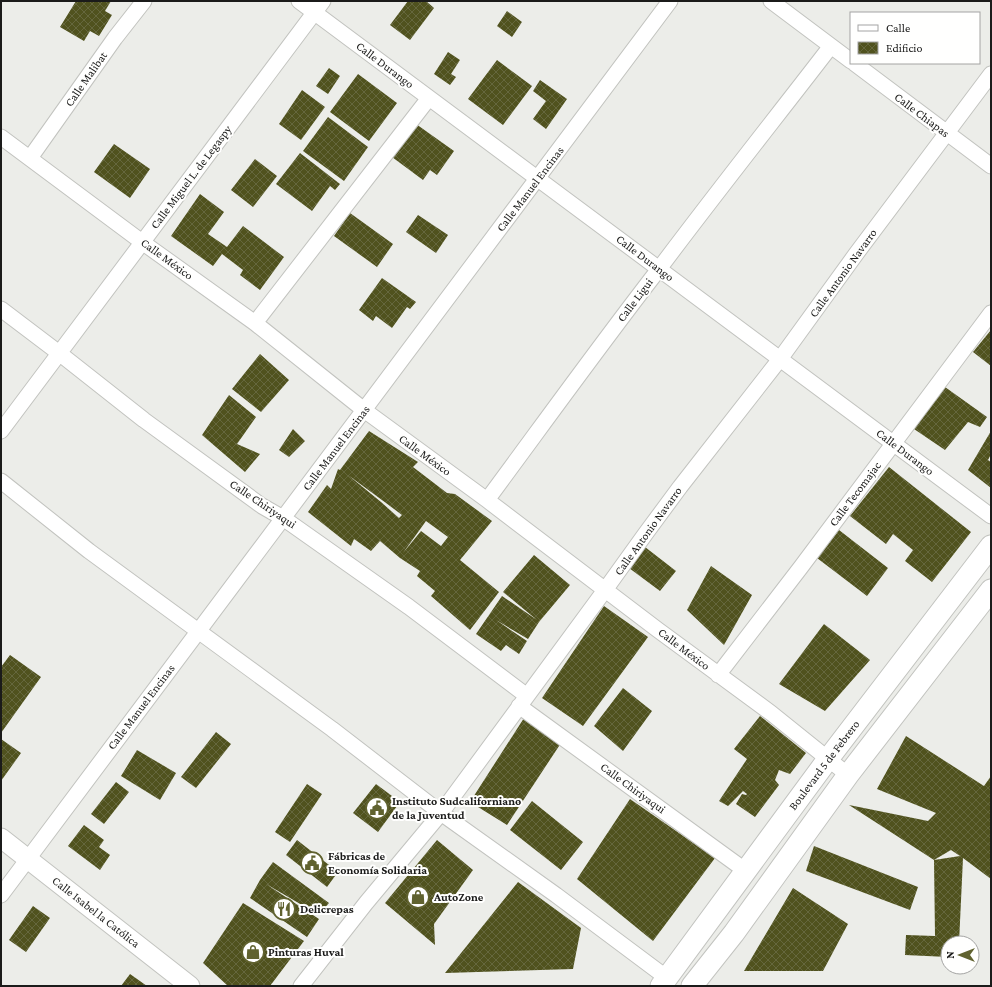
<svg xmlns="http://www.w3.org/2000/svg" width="992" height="987" font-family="'Crimson Pro',serif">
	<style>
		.building { fill: url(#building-cross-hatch); fill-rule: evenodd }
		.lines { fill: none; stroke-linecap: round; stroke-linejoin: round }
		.minor-casing { stroke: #c2c3bf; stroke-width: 17 }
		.tertiary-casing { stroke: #c2c3bf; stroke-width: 21 }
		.secondary-casing { stroke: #c2c3bf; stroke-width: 23 }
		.minor { stroke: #fff; stroke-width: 15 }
		.tertiary { stroke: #fff; stroke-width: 19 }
		.secondary { stroke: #fff; stroke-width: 21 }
		.labels { text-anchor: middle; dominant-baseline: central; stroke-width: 4; stroke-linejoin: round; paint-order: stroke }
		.street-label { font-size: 12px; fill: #1b1b1a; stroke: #fffffe }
		.poi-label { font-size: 12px; font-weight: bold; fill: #1b1b1a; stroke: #fffffe; text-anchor: start }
	</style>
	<defs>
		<pattern id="building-cross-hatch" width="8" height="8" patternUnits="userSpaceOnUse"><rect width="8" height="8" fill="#50521e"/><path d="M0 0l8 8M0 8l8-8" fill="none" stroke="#65673d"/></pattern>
	</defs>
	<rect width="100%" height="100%" fill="#ecede9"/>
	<path class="building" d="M 76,1 L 111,1 L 105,11 L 112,15 L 99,36 L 90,31 L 84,41 L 60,27 Z
		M 408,1 L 426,1 L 434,8 L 410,40 L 390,25 Z
		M 507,11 L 522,22 L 512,37 L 497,26 Z
		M 448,52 L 460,60 L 451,74 L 456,77 L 450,85 L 434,74 Z
		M 497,60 L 532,86 L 503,125 L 468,99 Z
		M 329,68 L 340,76 L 328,94 L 316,86 Z
		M 358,74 L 397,103 L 369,141 L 330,112 Z
		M 540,80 L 567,99 L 546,129 L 533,119 L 546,101 L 533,91 Z
		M 302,90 L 325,107 L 301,140 L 279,124 Z
		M 328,117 L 368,147 L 344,181 L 303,151 Z
		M 416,124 L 454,151 L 437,175 L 430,170 L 423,180 L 392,157 Z
		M 114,144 L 150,169 L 130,198 L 94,172 Z
		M 300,153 L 340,184 L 335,190 L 330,186 L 312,211 L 276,184 Z
		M 255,159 L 277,176 L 253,207 L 231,190 Z
		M 200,194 L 224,212 L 208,234 L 227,247 L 243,226 L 284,257 L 260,290 L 240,275 L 243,270 L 222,254 L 213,266 L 171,236 Z
		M 350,213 L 393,244 L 377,267 L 334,236 Z
		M 418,215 L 448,235 L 436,253 L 406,232 Z
		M 382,278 L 416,302 L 410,309 L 407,307 L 392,328 L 376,316 L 373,321 L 359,310 Z
		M 991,330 L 991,366 L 973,352 Z
		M 260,354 L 289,380 L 261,412 L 232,389 Z
		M 945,387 L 987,417 L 980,427 L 968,422 L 945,450 L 914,429 Z
		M 229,395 L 256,417 L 237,444 L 260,454 L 245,472 L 202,435 Z
		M 293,429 L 305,441 L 289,457 L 279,450 Z
		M 369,431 L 418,462 L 413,467 L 447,493 L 455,494 L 492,521 L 460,560 L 499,592 L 470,630 L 431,596 L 435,591 L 417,576 L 420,571 L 400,558 L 380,541 L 371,551 L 354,539 L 351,546 L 308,512 L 327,485 L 331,489 L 338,469 L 340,470 ZM 348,475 L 386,503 L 402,515 L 399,518 L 381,502 ZM 426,521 L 448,537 L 441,546 L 421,531 L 403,553 Z
		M 991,431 L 991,454 L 988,460 L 991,462 L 991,488 L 968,470 Z
		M 889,467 L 971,532 L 932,582 L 905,561 L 913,550 L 893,534 L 886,544 L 850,516 Z
		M 839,530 L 888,568 L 867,596 L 817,558 Z
		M 645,547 L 676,571 L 660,591 L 629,568 Z
		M 534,555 L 570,585 L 539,622 L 528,639 L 496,620 L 527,641 L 519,654 L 506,645 L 501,651 L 476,634 L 502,596 L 537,620 L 503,592 Z
		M 711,566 L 752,595 L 724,645 L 687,610 Z
		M 604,606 L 648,637 L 583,726 L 542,698 Z
		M 824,624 L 870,660 L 825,711 L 779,684 Z
		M 10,655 L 41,677 L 1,733 L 1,667 Z
		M 623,688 L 652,711 L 623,751 L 594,726 Z
		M 760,716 L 806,753 L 790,774 L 779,770 L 775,780 L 779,785 L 755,817 L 736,804 L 742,794 L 746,795 L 747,794 L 743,791 L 728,806 L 719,801 L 747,759 L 734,749 Z
		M 524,718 L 561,743 L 507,825 L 470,802 Z
		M 216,732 L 231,744 L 196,788 L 181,777 Z
		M 906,736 L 984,786 L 991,776 L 991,879 L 963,858 L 959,943 L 948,943 L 948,957 L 905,955 L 906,935 L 935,936 L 934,860 L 849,805 L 928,821 L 936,813 L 877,789 ZM 951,850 L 960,856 L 934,860 Z
		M 1,739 L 21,753 L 1,781 Z
		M 137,750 L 176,773 L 160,800 L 121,776 Z
		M 116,782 L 129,792 L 104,824 L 91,814 Z
		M 307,784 L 322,794 L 290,842 L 275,832 Z
		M 376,784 L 400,802 L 378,832 L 353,813 Z
		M 630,799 L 715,858 L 653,941 L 577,879 Z
		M 532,801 L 583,842 L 561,870 L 510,830 Z
		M 84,825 L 104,840 L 99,847 L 110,855 L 100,870 L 68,846 Z
		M 297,840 L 338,872 L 327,887 L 286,855 Z
		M 437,840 L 473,870 L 434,924 L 435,945 L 385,903 Z
		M 814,846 L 918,887 L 910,910 L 806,871 Z
		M 273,862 L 329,903 L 319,915 L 266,884 L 319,919 L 307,937 L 250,898 L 260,880 Z
		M 518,882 L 581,928 L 573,969 L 445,973 Z
		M 793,888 L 848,924 L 823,971 L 744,971 Z
		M 243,903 L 304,941 L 270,986 L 228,986 L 203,963 Z
		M 33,906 L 50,918 L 26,952 L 9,940 Z
		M 130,974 L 147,986 L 121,986 Z"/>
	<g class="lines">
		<g class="minor-casing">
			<path id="minor" d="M 299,1 L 991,516
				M 771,1 L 851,61
				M 854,63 L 991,166
				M 1,137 L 142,242 L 255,323 L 364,410 L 487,500 L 658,630 L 771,713 L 848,775
				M 30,158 L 115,38 L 144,1
				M 1,309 L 59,353 L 144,420 L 262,506 L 283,518 L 409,607 L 527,696
				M 255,323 L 429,98
				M 1,431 L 323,1
				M 1,481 L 89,551 L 332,729 L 441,813 L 556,895 L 667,978
				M 487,500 C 544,423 600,345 659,269 C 715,194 774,120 831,46
				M 718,675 L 801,567 L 991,313
				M 519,706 L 746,871
				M 1,895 L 670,1
				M 301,986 L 366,903 L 441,813 L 605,590 L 646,533 L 680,487 L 780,359 L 856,254 L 991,74"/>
		</g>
		<g class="tertiary-casing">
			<path id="tertiary" d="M 1,838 L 190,986"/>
		</g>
		<g class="secondary-casing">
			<path id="secondary" d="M 661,986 L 828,759 L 991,546
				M 692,986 L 734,933 L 848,775 L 991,590"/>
		</g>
		<use href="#minor" class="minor"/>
		<use href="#tertiary" class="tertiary"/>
		<use href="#secondary" class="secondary"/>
	</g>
	<defs>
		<g id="civic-ring" transform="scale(1.15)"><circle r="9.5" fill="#fffffe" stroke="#60622f" stroke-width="1.5"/><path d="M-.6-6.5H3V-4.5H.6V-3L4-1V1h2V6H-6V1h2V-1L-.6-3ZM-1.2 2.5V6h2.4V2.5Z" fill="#60622f"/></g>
		<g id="shop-ring" transform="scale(1.15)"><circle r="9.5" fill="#fffffe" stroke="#60622f" stroke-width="1.5"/><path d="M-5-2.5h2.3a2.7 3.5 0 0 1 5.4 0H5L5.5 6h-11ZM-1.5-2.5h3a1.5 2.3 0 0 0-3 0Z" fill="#60622f"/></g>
		<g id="restaurant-ring" transform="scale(1.15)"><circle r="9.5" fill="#fffffe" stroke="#60622f" stroke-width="1.5"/><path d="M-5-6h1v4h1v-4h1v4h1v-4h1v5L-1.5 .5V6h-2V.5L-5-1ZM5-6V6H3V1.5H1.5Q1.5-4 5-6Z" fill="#60622f"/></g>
	</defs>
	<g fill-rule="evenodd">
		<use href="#civic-ring" x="377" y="808"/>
		<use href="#civic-ring" x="312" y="863"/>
		<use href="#shop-ring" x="418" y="897"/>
		<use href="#restaurant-ring" x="284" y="909"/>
		<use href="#shop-ring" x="253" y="952"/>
	</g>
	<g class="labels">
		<g class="street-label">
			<text transform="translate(385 65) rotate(37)">Calle Durango</text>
			<text transform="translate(86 79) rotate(-55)">Calle Malibat</text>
			<text transform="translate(922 115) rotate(37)">Calle Chiapas</text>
			<text transform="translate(191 177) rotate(-53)">Calle Miguel L. de Legaspy</text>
			<text transform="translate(530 189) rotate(-53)">Calle Manuel Encinas</text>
			<text transform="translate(645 258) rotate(37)">Calle Durango</text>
			<text transform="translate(167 259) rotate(36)">Calle México</text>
			<text transform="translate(843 273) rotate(-54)">Calle Antonio Navarro</text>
			<text transform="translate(635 300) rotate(-53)">Calle Ligui</text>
			<text transform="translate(336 448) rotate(-53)">Calle Manuel Encinas</text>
			<text transform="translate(905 452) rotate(37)">Calle Durango</text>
			<text transform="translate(425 455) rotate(36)">Calle México</text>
			<text transform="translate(855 494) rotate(-53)">Calle Tecomajac</text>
			<text transform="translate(263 504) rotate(34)">Calle Chiriyaqui</text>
			<text transform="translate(648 531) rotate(-54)">Calle Antonio Navarro</text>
			<text transform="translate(684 649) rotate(37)">Calle México</text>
			<text transform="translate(141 707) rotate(-53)">Calle Manuel Encinas</text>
			<text transform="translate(824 765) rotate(-53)">Boulevard 5 de Febrero</text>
			<text transform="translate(633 788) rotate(36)">Calle Chiriyaqui</text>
			<text transform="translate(96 912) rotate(38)">Calle Isabel la Católica</text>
		</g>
		<g class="poi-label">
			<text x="392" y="801">Instituto Sudcaliforniano<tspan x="392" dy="14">de la Juventud</tspan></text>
			<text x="328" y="856">Fábricas de<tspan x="328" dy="14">Economía Solidaria</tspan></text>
			<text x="434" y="897">AutoZone</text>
			<text x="300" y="909">Delicrepas</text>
			<text x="268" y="952">Pinturas Huval</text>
		</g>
	</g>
	<rect width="992" height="987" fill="none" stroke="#1b1b1a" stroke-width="4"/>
	<rect x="850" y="12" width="130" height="52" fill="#fffffe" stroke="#a4a4a3"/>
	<rect x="858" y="25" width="20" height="6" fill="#ffffff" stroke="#a4a4a3"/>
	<text x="886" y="32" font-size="12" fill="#1b1b1a">Calle</text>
	<rect x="858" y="42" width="20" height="12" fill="url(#building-cross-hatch)" stroke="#a4a4a3"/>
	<text x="886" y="52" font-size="12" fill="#1b1b1a">Edificio</text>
	<g transform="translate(960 955) rotate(270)"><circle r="19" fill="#fffffe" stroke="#a4a4a3"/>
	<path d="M0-3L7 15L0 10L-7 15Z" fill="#60622f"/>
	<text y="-6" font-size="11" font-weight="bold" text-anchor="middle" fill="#1b1b1a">N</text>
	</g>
</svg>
